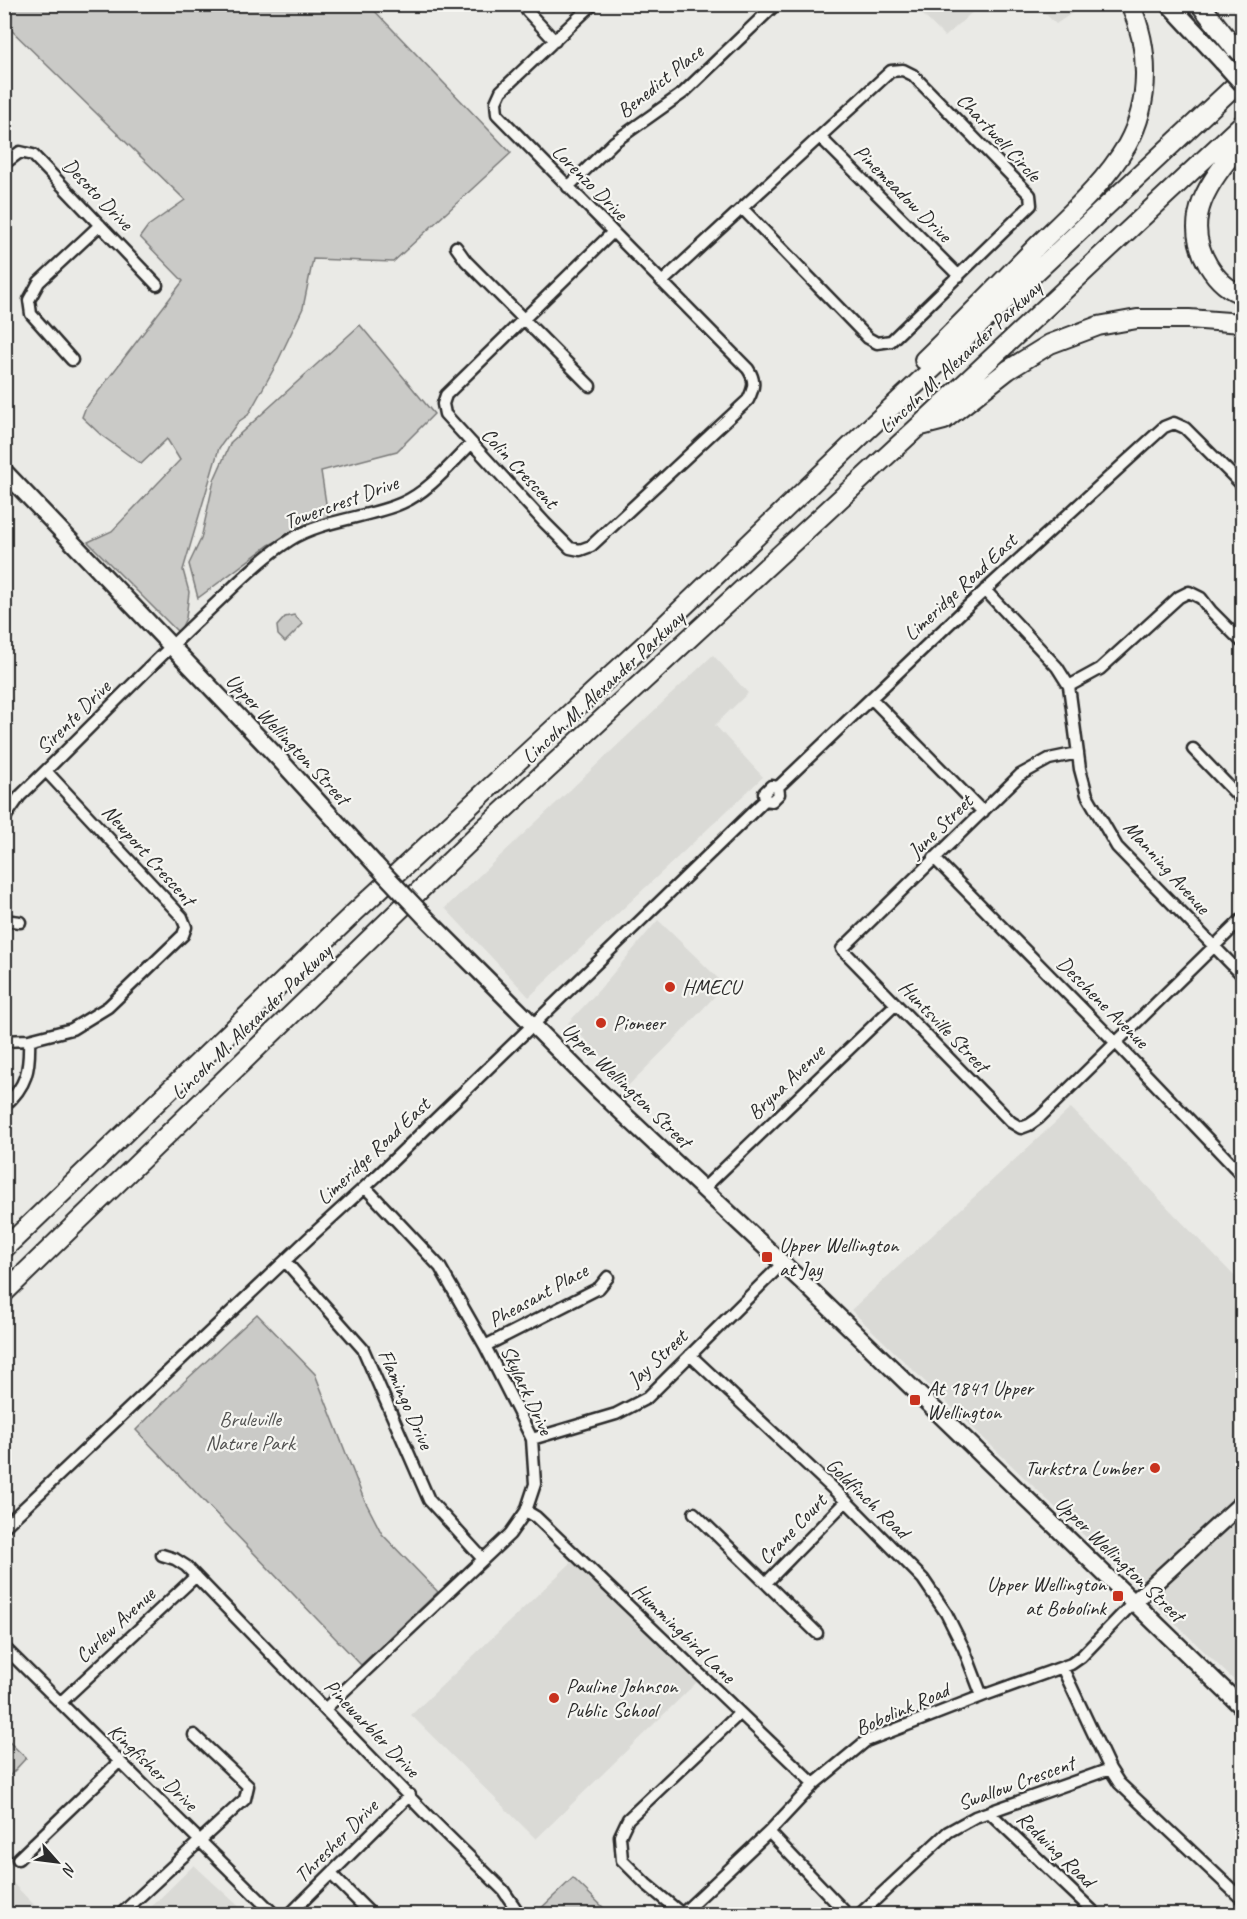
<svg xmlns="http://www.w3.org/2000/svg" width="1247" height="1919" font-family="Caveat,sans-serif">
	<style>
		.built { fill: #dadad6 }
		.green { fill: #cacac7; stroke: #7a7a79; stroke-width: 1.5 }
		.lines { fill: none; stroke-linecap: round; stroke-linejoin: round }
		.street-casing { stroke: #2b2b2b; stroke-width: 15 }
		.secondary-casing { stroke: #2b2b2b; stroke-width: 20 }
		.primary-casing { stroke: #2b2b2b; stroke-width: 21 }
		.highway-casing { stroke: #2b2b2b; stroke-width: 22 }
		.street { stroke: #f6f6f2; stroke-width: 10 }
		.secondary { stroke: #f6f6f2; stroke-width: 15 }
		.primary { stroke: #f6f6f2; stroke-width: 16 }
		.highway { stroke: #f6f6f2; stroke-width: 18 }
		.secondary-bridge-casing { stroke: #2b2b2b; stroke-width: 20; stroke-linecap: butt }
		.primary-bridge-casing { stroke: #2b2b2b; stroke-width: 21; stroke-linecap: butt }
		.secondary-bridge { stroke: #f6f6f2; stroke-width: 15 }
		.primary-bridge { stroke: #f6f6f2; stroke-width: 16 }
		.poi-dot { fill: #c8321e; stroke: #f6f6f2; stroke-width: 2 }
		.labels { text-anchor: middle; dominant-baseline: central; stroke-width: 4.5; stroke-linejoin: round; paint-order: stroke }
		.street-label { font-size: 21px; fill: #2b2b2b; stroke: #f6f6f2 }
		.poi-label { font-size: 21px; fill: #2b2b2b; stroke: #f6f6f2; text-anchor: start }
		.park-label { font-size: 21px; fill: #535352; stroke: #f6f6f2 }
	</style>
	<rect width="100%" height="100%" fill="#eaeae6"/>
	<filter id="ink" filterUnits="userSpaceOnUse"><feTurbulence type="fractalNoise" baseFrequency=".0167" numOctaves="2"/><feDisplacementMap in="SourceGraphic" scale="12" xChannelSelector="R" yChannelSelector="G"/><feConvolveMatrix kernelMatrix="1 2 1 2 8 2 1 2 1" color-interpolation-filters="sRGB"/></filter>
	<g filter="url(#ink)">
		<path class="built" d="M 913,5 L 980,5 L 945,37 Z
			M 1036,5 L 1084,5 L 1056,24 Z
			M 713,655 L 748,693 L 715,725 L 763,777 L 529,997 L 445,908 Z
			M 658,920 L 725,985 L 677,1037 L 625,1089 L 601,1055 L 568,1023 L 599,990 Z
			M 1071,1108 L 1242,1284 L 1242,1688 L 851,1310 Z
			M 573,1561 L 697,1682 L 536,1839 L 411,1715 Z
			M 194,1865 L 247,1914 L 144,1914 Z
			M 5,1875 L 35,1906 L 43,1914 L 5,1914 Z"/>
		<path class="green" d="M 4,5 L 369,5 L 511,153 L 393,262 L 313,259 L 303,308 L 276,365 L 248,415 L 238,422 L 219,448 L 183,570 L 189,592 L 186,618 L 179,633 L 88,542 L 112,531 L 180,460 L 167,439 L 141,464 L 101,435 L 82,417 L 85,409 L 183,281 L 140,237 L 148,226 L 185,200 L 5,24 Z
			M 360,325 L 434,414 L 397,451 L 321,471 L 328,516 L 269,545 L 198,598 L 189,564 L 201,539 L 214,480 L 231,442 Z
			M 294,615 L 303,624 L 285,642 L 278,635 L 277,626 L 285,617 Z
			M 257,1314 L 315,1374 L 363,1497 L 382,1534 L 438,1592 L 361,1665 L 136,1430 L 184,1382 Z
			M 4,1737 L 26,1758 L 5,1781 L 4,1781 Z
			M 573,1878 L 610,1914 L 535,1914 Z"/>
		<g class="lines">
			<g class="street-casing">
				<path id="street" d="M 593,4 L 501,91 L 496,102 L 497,114 L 748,369 C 756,381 754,388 748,400 L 591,546 L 580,550 L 570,548 L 545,523 L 445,414 L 443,404 L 446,395 L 613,232
					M 527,11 L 555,41
					M 820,137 L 959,276
					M 4,164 L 20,152 L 33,155 L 157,285
					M 568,187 L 614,142 L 683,93 L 776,4
					M 456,247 L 466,261 L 590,386
					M 662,282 C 738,211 815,142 891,71 L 903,70 L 913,75 L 1030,195 L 1031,205 L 891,341 L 877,343 L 868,338 L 742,208
					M 72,360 L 31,314 L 29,300 L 39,282 L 100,225
					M 985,590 L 1057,667 L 1069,686 L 1080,769 L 1087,795 L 1117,847 L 1242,975
					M 1069,686 L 1100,669 L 1179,597 L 1189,592 L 1201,598 L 1211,611 L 1242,642
					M 871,698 L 983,812
					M 1193,749 L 1242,800
					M 1078,753 L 1049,759 L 1020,775 L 842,949 L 1011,1122 L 1021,1128 L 1029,1125 L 1039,1118 L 1242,919
					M 765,800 L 772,801 L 779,794 L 778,787
					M 4,819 L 20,796 C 83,735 144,671 208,611 C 234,587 260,559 290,540 C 321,520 368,518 402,503 C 428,492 451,464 471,444
					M 934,858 L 1116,1043 L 1242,1175
					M 4,920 L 20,922
					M 4,1041 L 29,1040
					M 4,1106 C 27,1086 30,1069 29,1040 L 72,1029 L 108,1007 L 183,935 L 186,927 L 182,917 L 46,771
					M 704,1188 L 896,1004
					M 285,1261 L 363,1349 L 429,1500 L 483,1559
					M 485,1346 L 599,1288 L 608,1277
					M 690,1355 L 846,1501 L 923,1579 L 946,1613 L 964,1649 L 982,1696
					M 532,1439 L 616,1414 L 647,1398 L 783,1263
					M 526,1511 L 536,1517 L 814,1784
					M 694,1513 L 817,1633
					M 4,1527 L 308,1239 L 378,1175 L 765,800 L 764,793 L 771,786 L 778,787 L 969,605 L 1164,427 L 1174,423 L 1185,428 L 1242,485
					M 162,1555 L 175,1559 L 186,1566 L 426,1814 L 503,1890 L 516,1909
					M 766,1583 L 846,1501
					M 4,1647 L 274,1914
					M 1062,1667 L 1110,1769 L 1119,1783 L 1242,1899
					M 60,1703 L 196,1576
					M 326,1708 L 510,1534 L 526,1511 L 535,1484 L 532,1439 L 485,1346 L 440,1267 L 365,1187
					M 989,1812 L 1096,1914
					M 769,1832 L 847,1914
					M 18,1859 L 120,1761
					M 331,1874 L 371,1914
					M 121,1914 L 245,1799 L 248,1786 L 194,1735
					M 290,1914 L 410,1795
					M 682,1914 L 769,1832 L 814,1784 L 866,1741 L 982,1696 L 1071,1664 L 1081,1657 L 1134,1602
					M 682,1914 L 646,1884 L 622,1860 L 620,1836 L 628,1819 L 740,1713
					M 860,1914 L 948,1832 L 975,1817 L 1110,1769"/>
			</g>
			<g class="secondary-casing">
				<path id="secondary" d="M 4,471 L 280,760 L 376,865
					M 425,917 L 597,1089 L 811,1290 L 1242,1707
					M 1134,1602 L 1242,1503"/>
			</g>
			<g class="primary-casing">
				<path id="primary" d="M 1169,4 L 1223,62"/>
			</g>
			<g class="highway-casing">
				<path id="highway" d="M 1200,4 L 1236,50
					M 1242,142 C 1213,178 1179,216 1208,265 C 1216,278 1228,290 1242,294
					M 924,360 C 961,324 997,287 1033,250 C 1066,217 1103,186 1127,145 C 1151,102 1150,48 1130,4
					M 921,426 L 944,420 L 1008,370 L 1050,344 L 1098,326 L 1137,319 L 1189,319 L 1242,323
					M 4,1249 L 354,913 L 645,644 L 864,433 L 1242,79
					M 4,1293 L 482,830 L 919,426 L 1242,124"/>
			</g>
			<use href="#street" class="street"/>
			<use href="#secondary" class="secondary"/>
			<use href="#primary" class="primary"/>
			<use href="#highway" class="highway"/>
			<g class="secondary-bridge-casing">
				<path id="secondary-bridge" d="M 376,865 L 425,917"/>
			</g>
			<g class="primary-bridge-casing">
				<path id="primary-bridge" d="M 1223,62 L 1242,83"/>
			</g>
			<use href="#secondary-bridge" class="secondary-bridge"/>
			<use href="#primary-bridge" class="primary-bridge"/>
		</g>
	</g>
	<g class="poi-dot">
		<circle cx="670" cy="987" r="6"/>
		<circle cx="601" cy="1023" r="6"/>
		<rect x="761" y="1251" width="12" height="12" rx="3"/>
		<rect x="909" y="1394" width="12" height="12" rx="3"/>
		<circle cx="1155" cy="1468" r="6"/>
		<rect x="1112" y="1590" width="12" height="12" rx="3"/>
		<circle cx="554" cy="1698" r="6"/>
	</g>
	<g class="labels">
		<g class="street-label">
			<text transform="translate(660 81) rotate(-39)">Benedict Place</text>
			<text transform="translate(999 137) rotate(47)">Chartwell Circle</text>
			<text transform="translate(590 182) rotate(45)">Lorenzo Drive</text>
			<text transform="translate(903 193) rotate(45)">Pinemeadow Drive</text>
			<text transform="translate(98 194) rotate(46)">Desoto Drive</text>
			<text transform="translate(960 357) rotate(-43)">Lincoln M. Alexander Parkway</text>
			<text transform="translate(520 468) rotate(47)">Colin Crescent</text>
			<text transform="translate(341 502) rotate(-20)">Towercrest Drive</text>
			<text transform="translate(960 587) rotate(-43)">Limeridge Road East</text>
			<text transform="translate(603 687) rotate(-43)">Lincoln M. Alexander Parkway</text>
			<text transform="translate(73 717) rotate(-45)">Sirente Drive</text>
			<text transform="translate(288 739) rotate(47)">Upper Wellington Street</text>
			<text transform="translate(940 826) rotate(-44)">June Street</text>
			<text transform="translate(149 855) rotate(48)">Newport Crescent</text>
			<text transform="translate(1167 867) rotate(48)">Manning Avenue</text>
			<text transform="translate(1103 1002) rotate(45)">Deschene Avenue</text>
			<text transform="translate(251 1022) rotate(-44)">Lincoln M. Alexander Parkway</text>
			<text transform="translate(944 1026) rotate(46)">Huntsville Street</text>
			<text transform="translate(786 1082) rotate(-44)">Bryna Avenue</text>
			<text transform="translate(627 1085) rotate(44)">Upper Wellington Street</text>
			<text transform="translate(373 1151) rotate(-43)">Limeridge Road East</text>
			<text transform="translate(538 1295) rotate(-29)">Pheasant Place</text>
			<text transform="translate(657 1358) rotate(-43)">Jay Street</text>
			<text transform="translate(527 1390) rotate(65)">Skylark Drive</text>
			<text transform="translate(406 1399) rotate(66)">Flamingo Drive</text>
			<text transform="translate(868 1498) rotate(44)">Goldfinch Road</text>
			<text transform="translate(792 1529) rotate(-46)">Crane Court</text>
			<text transform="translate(1120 1559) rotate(44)">Upper Wellington Street</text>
			<text transform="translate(115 1625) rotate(-43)">Curlew Avenue</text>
			<text transform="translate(684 1633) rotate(44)">Hummingbird Lane</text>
			<text transform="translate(902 1709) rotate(-24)">Bobolink Road</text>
			<text transform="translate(372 1728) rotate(46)">Pinewarbler Drive</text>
			<text transform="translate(153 1767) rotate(44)">Kingfisher Drive</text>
			<text transform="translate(1016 1783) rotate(-20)">Swallow Crescent</text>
			<text transform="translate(336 1841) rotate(-45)">Thresher Drive</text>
			<text transform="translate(1056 1849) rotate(44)">Redwing Road</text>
		</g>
		<g class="poi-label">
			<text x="682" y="987">HMECU</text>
			<text x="613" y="1023">Pioneer</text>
			<text x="779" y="1245">Upper Wellington<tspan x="779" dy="24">at Jay</tspan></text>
			<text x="927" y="1388">At 1841 Upper<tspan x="927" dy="24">Wellington</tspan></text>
			<text x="1143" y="1468" text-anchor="end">Turkstra Lumber</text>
			<text x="1106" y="1584" text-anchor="end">Upper Wellington<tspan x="1106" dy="24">at Bobolink</tspan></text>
			<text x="566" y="1686">Pauline Johnson<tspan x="566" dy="24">Public School</tspan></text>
		</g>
		<g class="park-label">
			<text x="250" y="1419">Bruleville<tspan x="250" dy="24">Nature Park</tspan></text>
		</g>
	</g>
	<rect width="1247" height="1919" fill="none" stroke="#f6f6f2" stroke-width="24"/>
	<rect x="12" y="12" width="1223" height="1895" fill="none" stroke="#2b2b2b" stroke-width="2" filter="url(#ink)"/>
	<g transform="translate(57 1862) rotate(118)" stroke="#f6f6f2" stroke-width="4.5" paint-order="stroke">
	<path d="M0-4.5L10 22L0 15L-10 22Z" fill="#2b2b2b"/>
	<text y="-9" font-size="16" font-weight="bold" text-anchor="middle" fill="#2b2b2b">N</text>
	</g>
</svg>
